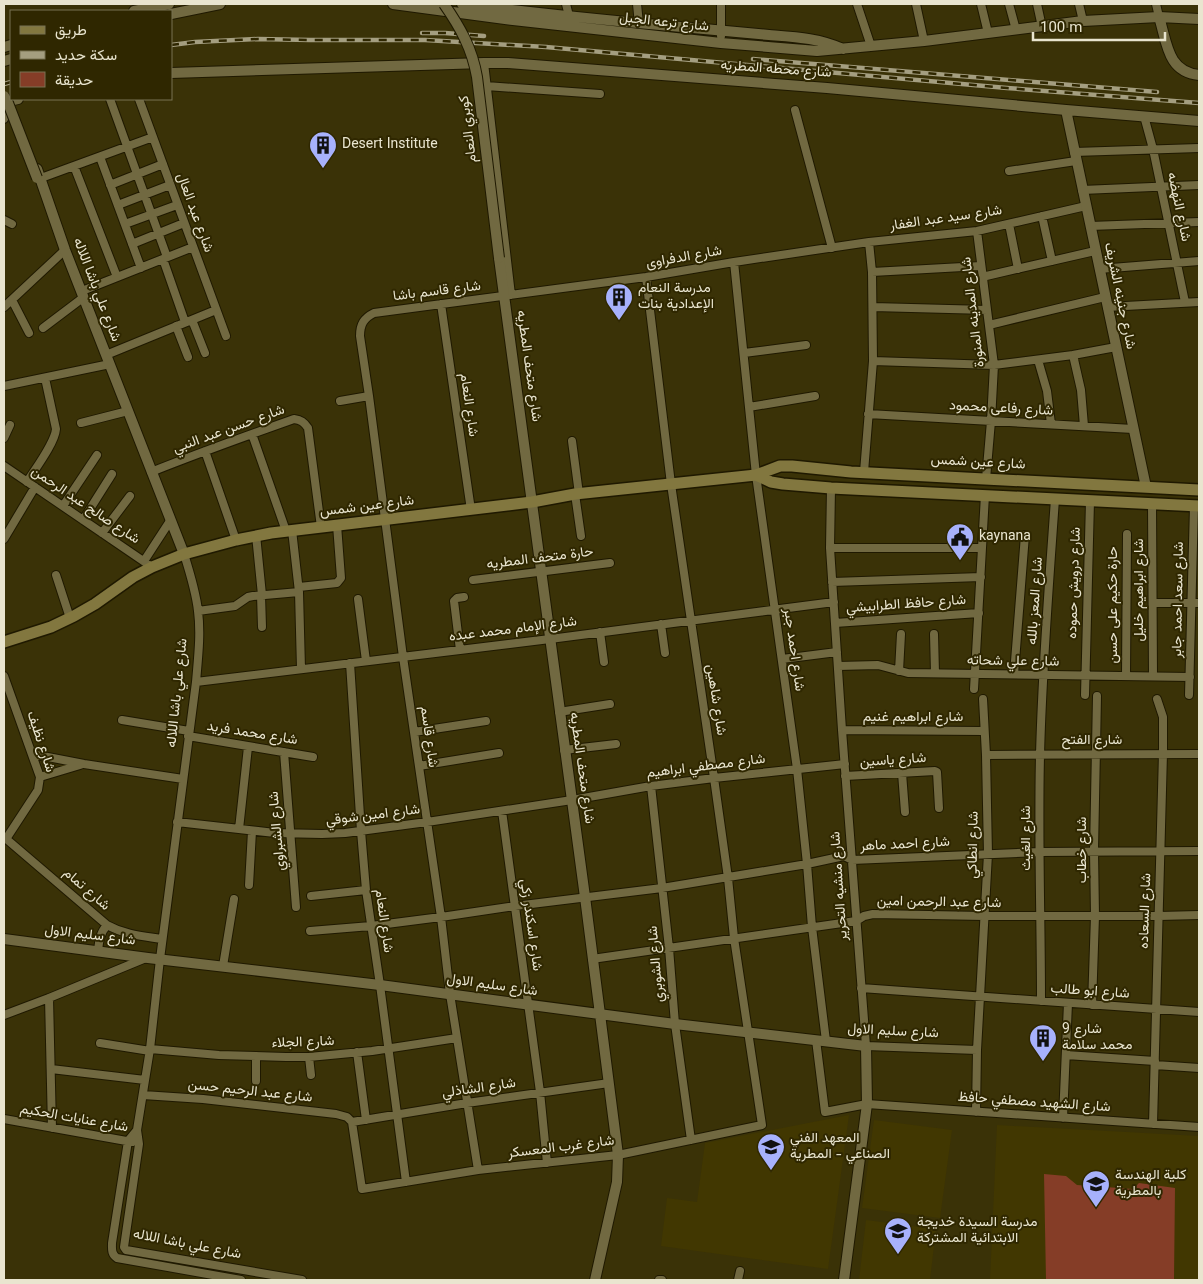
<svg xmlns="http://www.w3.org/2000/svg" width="1203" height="1284" font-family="Georgia,Vazirmatn,serif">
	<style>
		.built { fill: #413701 }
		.green { fill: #853d27 }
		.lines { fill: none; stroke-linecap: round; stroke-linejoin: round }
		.minor-casing { stroke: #1f1900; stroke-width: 10 }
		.tertiary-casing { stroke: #1f1900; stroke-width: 12 }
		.secondary-casing { stroke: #1f1900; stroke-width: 14 }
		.minor { stroke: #716941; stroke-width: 8 }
		.tertiary { stroke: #716941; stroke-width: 10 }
		.secondary { stroke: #82773f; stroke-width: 11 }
		.rail-casing { stroke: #a49e80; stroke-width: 4.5 }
		.rail { stroke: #2f2700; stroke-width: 2.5; stroke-dasharray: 8; stroke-linecap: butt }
		.tertiary-bridge-casing { stroke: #1f1900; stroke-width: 12; stroke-linecap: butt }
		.tertiary-bridge { stroke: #716941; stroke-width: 10 }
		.labels { text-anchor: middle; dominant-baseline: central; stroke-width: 4; stroke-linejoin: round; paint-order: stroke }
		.street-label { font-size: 14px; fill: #e9e5cf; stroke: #2f2700 }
		.poi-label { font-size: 14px; fill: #e9e5cf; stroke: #2f2700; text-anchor: start }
	</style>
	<rect width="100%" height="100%" fill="#3a3207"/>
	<path class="built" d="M 849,1115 L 828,1269 L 661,1246 L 667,1198 L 697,1202 L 705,1143 Z
		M 874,1120 L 952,1130 L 940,1218 L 862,1208 Z
		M 997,1125 L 1199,1136 L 1199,1280 L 990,1280 Z
		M 866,1220 L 936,1229 L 930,1280 L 859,1280 Z"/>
	<path class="green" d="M 1044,1174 L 1066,1176 L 1077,1185 L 1133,1189 L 1139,1183 L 1175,1188 L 1174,1280 L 1046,1280 Z"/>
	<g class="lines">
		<g class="minor-casing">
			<path id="minor" d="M 566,4 L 570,20
				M 637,4 L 639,24
				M 721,4 L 721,36
				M 857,4 L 871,46
				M 916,4 L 924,41
				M 981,4 L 988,33
				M 1009,4 L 1016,30
				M 1037,4 L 1042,27
				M 1079,4 L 1083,21
				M 1156,4 L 1159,17
				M 484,63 L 511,295
				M 486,86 L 600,94
				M 110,99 L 167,257
				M 139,99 L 226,336
				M 795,110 L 832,248
				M 1144,116 L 1153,149 L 1185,302
				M 4,119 L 10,102
				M 1074,152 L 1199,148
				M 100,157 L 141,268
				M 74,166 L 117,277
				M 1009,171 L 1076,161
				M 41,178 L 153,137
				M 110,185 L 163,164
				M 1082,190 L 1199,185
				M 118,205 L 170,185
				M 1042,216 L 1052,261
				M 4,220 L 12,224
				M 125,224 L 177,205
				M 1009,224 L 1018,269
				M 1090,226 L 1199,222
				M 977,231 L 994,365 L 991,421 L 986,479
				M 132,244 L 184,223
				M 163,259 L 185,322
				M 734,262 L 756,475 L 797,769 L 807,864 L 812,927 L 826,1041
				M 1099,269 L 1199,261
				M 872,272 L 981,266
				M 982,277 L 1095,251
				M 82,291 L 193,247
				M 12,300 L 29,333
				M 441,304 L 471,510
				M 4,307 L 65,250
				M 873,307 L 987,310
				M 1107,307 L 1199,302
				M 192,320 L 205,353
				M 989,325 L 1105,297
				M 176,326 L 188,357
				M 43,328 L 84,297
				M 744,353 L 806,345
				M 106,355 L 216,310
				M 1073,355 L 1081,390 L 1084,426
				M 1038,360 L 1047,391 L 1051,424
				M 873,361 L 994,365 L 1073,355 L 1116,347
				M 4,386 L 110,364
				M 340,401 L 369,396
				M 749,407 L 815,396
				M 868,414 L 1133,429
				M 81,423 L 128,411
				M 252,434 L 286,531
				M 4,438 L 10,425
				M 572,441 L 579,494
				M 205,451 L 236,540
				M 4,466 L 152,567
				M 151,472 C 199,453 246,436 294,419 C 301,420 304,422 308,428 L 321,527
				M 864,472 L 873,361 L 872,272 L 869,242
				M 27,482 C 35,469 55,443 56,429 L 45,378
				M 831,488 L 830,548 L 842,730 L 866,1046 L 977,1050
				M 575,494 L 581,536
				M 1152,504 L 1153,675
				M 63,506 L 97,455
				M 83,520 L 112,474
				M 292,530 L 299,592 L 301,669
				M 102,533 L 130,496
				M 256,535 L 262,595
				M 4,539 L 35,487
				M 830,548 L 982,548
				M 184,554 C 190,573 196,592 198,611 C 201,634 198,658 196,682 L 160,959 L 150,1049 L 137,1130 L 139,1144 L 124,1247 L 126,1250 L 302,1280
				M 144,561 L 170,521
				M 56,575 L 70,618
				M 473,580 L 610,563
				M 832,582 L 981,577
				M 299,587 L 337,583 L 341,578 L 337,525
				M 261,595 L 262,627
				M 358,599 L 366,661
				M 1153,603 L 1199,603
				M 198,611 L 235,606 L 248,597 L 253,596 L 299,592
				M 835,623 L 979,613
				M 661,624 L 665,653
				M 600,632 L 604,662
				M 934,634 L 935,673
				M 460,650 L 454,601 L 457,598 L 464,597
				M 782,659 L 837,652
				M 350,663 L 361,831 L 366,890 L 380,985 L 406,1182
				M 838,666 L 878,665 L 908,673 L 1190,677
				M 899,671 L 901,634
				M 1014,674 L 1025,535
				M 4,676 L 40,777 L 38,790 L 6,839
				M 1126,676 L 1127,534
				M 196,682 L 550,639 L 834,602
				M 974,689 L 985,495
				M 1085,695 L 1090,501
				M 1189,695 L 1194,506
				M 559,712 L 610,704
				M 122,720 L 189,731
				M 842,730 L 984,731
				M 414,732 L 486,721
				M 188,736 L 313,757
				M 564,750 L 616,744
				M 284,752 L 296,907
				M 32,754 L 84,764 L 183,779
				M 986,755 L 1199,754
				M 419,766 L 499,753
				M 902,773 L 905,812
				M 845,776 L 935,771 L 937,772 L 939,808
				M 40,777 L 80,765
				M 651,786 L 669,948 L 675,1024 L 691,1140
				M 502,811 L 540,1092 L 547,1163
				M 177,822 L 275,833 L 322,834 L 345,833 L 427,822 L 572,800 L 651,786 L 714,778 L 845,764
				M 239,829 L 248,747
				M 4,837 L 107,925 C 125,935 142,936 162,939
				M 249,885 L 252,831
				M 311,896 L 366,890
				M 310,931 L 371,926 L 441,917 L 515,906 L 662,888 L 807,864 L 844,856 L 852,860 L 1039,852 L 1199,851
				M 98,951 C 99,941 100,933 107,925
				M 592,959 L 856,921 L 864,916 L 873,914 L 984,916 L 1159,916 L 1199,915
				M 223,966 L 234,899
				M 861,988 L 1199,1012
				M 49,998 L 52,1128
				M 1041,1001 C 1041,919 1038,837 1040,756 C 1042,670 1049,584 1055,499
				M 1092,1005 L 1095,916 L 1094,851 L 1097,696
				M 4,1015 L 49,998 L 146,958
				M 816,1040 L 825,1112 L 867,1104 L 1199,1127
				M 100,1043 L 150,1051
				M 150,1049 L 219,1055 L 286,1057 L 309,1057 L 372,1051 L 457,1038
				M 357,1052 L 366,1120
				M 1066,1055 L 1155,1061
				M 309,1057 L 311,1075
				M 1155,1065 L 1199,1068
				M 51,1069 L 145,1080
				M 256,1081 L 256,1056
				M 143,1095 L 203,1099 L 336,1114 L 347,1117 L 352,1122
				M 976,1112 L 977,1050 L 988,854 L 986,755 L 983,699
				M 1063,1118 L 1068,1003
				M 4,1119 L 132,1142
				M 352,1122 L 362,1189 L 478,1170 L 618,1155 L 762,1125 L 734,938 L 728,878 L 714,778 L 671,484 L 646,277
				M 352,1122 L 467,1103 L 609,1083
				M 1153,1124 L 1163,753 L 1163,717 L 1157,699
				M 137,1130 L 128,1141 L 112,1243 C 112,1249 111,1254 117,1258 L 241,1280
				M 478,1170 L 450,994 L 441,917 L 403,657 L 369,396 L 360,336 C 360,324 364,318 374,313 L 646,277 L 734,262 L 869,242 L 977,231 L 1086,206
				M 659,1280 L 662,1280
				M 738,1280 L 740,1271"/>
		</g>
		<g class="tertiary-casing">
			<path id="tertiary" d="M 393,4 L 513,20 L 721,43 L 817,51 L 924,41 L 1083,21 L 1159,17 L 1199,19
				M 462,4 C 542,14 623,22 704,29 C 726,31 747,33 769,35 C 795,37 819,38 843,49
				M 134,11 L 169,4
				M 171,14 L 220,4
				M 1159,17 C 1167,42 1167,72 1199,75
				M 4,47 L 11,45
				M 4,61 L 11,59
				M 171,73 L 484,63 L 508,63 L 827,88 L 1066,110 L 1199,121
				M 4,102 L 18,99
				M 1066,110 L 1146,487
				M 37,169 L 65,250 L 184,554
				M 499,258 L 585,897 L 618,1155 L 617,1182 L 595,1280
				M 4,939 L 148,958 L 380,985 L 675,1024 L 866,1046 L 867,1104 L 844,1280"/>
		</g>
		<g class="secondary-casing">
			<path id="secondary" d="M 756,475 L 771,482 L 783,484 L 831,488 L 1199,506
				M 4,642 L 51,627 L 74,616 L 95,604 L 133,577 L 152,567 L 184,554 L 236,540 L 271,533 L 532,502 L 575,494 L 756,475 L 780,466 L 792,466 L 851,472 L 1199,490"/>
		</g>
		<use href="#minor" class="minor"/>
		<use href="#tertiary" class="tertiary"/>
		<use href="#secondary" class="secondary"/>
		<g class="rail-casing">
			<path id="rail" d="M 422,33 L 445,33 L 484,36
				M 171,45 L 195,42 L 258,39 L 310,40 L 425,40 L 546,47 L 1007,88 L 1199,103
				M 753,59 L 1157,92
				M 4,84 L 11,82"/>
		</g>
		<use href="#rail" class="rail"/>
		<g class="tertiary-bridge-casing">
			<path id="tertiary-bridge" d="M 444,4 C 460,27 472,48 477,77 L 499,258
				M 4,96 L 8,103 L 37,178"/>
		</g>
		<use href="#tertiary-bridge" class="tertiary-bridge"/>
	</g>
	<defs>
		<g id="building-pin" transform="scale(1.4375)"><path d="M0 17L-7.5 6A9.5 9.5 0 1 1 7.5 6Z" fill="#a7b1fc" stroke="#2f2700"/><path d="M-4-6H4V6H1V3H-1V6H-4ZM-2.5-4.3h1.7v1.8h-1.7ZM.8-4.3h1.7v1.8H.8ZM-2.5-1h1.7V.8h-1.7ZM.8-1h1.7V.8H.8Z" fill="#111"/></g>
		<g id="civic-pin" transform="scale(1.4375)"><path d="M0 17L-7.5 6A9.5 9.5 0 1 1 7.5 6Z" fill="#a7b1fc" stroke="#2f2700"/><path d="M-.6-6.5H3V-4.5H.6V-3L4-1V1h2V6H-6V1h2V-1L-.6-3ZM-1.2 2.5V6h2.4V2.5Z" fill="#111"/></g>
		<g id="university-pin" transform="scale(1.4375)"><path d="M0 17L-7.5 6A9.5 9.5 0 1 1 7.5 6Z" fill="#a7b1fc" stroke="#2f2700"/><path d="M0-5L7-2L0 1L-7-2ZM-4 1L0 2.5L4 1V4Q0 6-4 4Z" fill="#111"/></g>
		<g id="school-pin" transform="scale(1.4375)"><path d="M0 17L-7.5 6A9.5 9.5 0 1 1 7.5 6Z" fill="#a7b1fc" stroke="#2f2700"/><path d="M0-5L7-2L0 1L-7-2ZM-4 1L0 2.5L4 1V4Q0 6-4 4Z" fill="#111"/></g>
	</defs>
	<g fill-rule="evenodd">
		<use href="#building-pin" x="323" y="145"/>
		<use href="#building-pin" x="619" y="297"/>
		<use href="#civic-pin" x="960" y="537"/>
		<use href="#building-pin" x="1043" y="1038"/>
		<use href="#university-pin" x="771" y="1147"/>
		<use href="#university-pin" x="1096" y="1184"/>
		<use href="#school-pin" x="898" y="1231"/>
	</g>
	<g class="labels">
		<g class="street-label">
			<text transform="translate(664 23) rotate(6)">شارع ترعه الجبل</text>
			<text transform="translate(776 70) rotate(4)">شارع محطه المطريه</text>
			<text transform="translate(469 129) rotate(-97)">كوبري النعام</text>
			<text transform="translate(1178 207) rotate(78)">شارع النهضه</text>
			<text transform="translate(194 213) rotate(70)">شارع عبد العال</text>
			<text transform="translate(946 219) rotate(-8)">شارع سيد عبد الغفار</text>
			<text transform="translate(684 258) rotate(-10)">شارع الدفراوى</text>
			<text transform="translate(96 290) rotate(69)">شارع علي باشا اللاله</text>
			<text transform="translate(437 292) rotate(-7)">شارع قاسم باشا</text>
			<text transform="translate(1119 296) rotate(78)">شارع جنينه الشريف</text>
			<text transform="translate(974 312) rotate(-97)">شارع المدينه المنورة</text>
			<text transform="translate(528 366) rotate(82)">شارع متحف المطريه</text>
			<text transform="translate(468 405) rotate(82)">شارع النعام</text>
			<text transform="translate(1001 409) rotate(3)">شارع رفاعى محمود</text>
			<text transform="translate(229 430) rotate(-20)">شارع حسن عبد النبي</text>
			<text transform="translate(978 463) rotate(3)">شارع عين شمس</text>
			<text transform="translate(85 506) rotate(34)">شارع صالح عبد الرحمن</text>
			<text transform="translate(367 507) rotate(-7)">شارع عين شمس</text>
			<text transform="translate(540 559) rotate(-7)">حارة متحف المطريه</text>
			<text transform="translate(1075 583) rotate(-88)">شارع درويش حموده</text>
			<text transform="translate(1140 590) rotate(-90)">شارع ابراهيم خليل</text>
			<text transform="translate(1179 600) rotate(-89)">شارع سعد احمد جابر</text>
			<text transform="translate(1036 601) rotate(-86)">شارع المعز بالله</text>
			<text transform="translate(906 605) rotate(-4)">شارع حافظ الطرابيشي</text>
			<text transform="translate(1114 605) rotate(-90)">حارة حكيم على حسن</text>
			<text transform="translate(513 630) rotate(-7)">شارع الإمام محمد عبده</text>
			<text transform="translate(793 650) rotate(82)">شارع احمد جبر</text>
			<text transform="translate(1013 662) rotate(1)">شارع علي شحاته</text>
			<text transform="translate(178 693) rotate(-84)">شارع علي باشا اللاله</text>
			<text transform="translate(715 700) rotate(81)">شارع شاهين</text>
			<text x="913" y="718">شارع ابراهيم غنيم</text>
			<text transform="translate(252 734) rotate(9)">شارع محمد فريد</text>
			<text transform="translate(428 737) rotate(82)">شارع قاسم</text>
			<text x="1092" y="741">شارع الفتح</text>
			<text transform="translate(40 742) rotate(72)">شارع نظيف</text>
			<text transform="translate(893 761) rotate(-4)">شارع ياسين</text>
			<text transform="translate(706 767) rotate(-7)">شارع مصطفي ابراهيم</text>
			<text transform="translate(581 768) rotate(82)">شارع متحف المطريه</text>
			<text transform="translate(373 816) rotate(-7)">شارع امين شوقي</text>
			<text transform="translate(278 831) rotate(-95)">شارع الشبراوي</text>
			<text transform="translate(1027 838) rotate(-90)">شارع الغيث</text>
			<text transform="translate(905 845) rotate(-3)">شارع احمد ماهر</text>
			<text transform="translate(974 845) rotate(-89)">شارع انطاكي</text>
			<text transform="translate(1083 850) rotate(-90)">شارع خطاب</text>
			<text transform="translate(840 886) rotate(-94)">شارع منشيه التحرير</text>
			<text transform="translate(86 890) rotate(41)">شارع تمام</text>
			<text transform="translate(939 903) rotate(1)">شارع عبد الرحمن امين</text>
			<text transform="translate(1146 911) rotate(-88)">شارع السعاده</text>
			<text transform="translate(383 921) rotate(82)">شارع النعام</text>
			<text transform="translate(530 925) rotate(82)">شارع اسكندر زكي</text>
			<text transform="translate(90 936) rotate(7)">شارع سليم الاول</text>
			<text transform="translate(657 964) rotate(-95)">شارع الشوبري</text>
			<text transform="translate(492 986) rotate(8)">شارع سليم الاول</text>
			<text transform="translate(1090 992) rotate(4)">شارع ابو طالب</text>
			<text transform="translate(893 1032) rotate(3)">شارع سليم الاول</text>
			<text transform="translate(303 1043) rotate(-2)">شارع الجلاء</text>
			<text transform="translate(479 1089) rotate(-8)">شارع الشاذلي</text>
			<text transform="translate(250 1092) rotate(6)">شارع عبد الرحيم حسن</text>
			<text transform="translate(1034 1103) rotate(4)">شارع الشهيد مصطفي حافظ</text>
			<text transform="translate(74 1119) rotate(10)">شارع عنايات الحكيم</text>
			<text transform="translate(561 1148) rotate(-7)">شارع غرب المعسكر</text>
			<text transform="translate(187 1245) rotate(11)">شارع علي باشا اللاله</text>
		</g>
		<g class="poi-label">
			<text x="342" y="145">Desert Institute</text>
			<text x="638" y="289">مدرسة النعام<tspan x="638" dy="16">الإعدادية بنات</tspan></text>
			<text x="979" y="537">kaynana</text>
			<text x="1062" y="1030">9 شارع<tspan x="1062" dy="16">محمد سلامة</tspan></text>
			<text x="790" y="1139">المعهد الفني<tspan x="790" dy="16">الصناعي - المطرية</tspan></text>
			<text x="1115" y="1176">كلية الهندسة<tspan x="1115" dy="16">بالمطرية</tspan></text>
			<text x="917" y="1223">مدرسة السيدة خديجة<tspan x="917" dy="16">الابتدائية المشتركة</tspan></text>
		</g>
	</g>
	<rect width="1203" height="1284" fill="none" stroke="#e9e5cf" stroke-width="10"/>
	<rect x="10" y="10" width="162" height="90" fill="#2f2700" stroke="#797353"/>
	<rect x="20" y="26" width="25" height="8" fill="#82773f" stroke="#797353"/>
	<text x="55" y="35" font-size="15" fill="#e9e5cf">طريق</text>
	<rect x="20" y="51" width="25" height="8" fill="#a49e80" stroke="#797353"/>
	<text x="55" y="60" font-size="15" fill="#e9e5cf">سكة حديد</text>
	<rect x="20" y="72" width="25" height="15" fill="#853d27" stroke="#797353"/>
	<text x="55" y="85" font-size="15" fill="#e9e5cf">حديقة</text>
	<path d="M1033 32v8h132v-8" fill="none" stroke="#e9e5cf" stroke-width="2.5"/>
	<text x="1040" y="32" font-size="15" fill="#e9e5cf" stroke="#2f2700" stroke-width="4" paint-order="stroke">100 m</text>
</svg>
